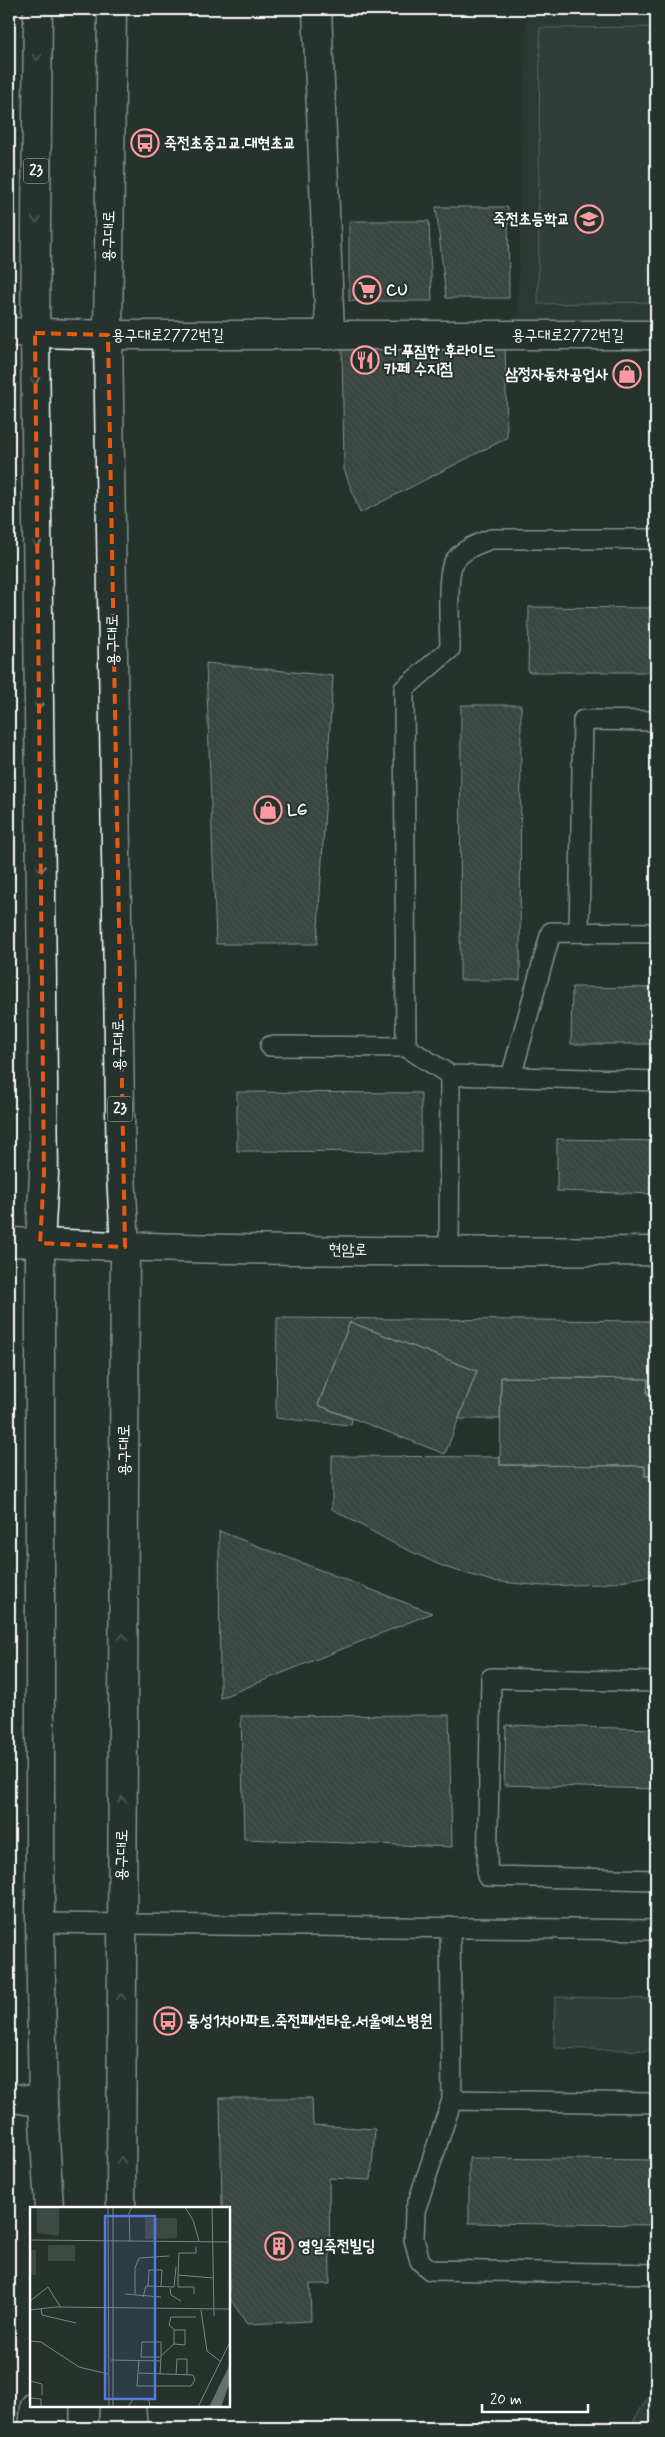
<svg xmlns="http://www.w3.org/2000/svg" width="665" height="2437" font-family="Mynerve,'Poor Story',sans-serif">
	<style>
		.built { fill: #333f3a }
		.green { fill: #3e4944; stroke: #9ea4a2 }
		.building { fill: url(#building-back-hatch); stroke: #fff }
		.lines { fill: none; stroke-linecap: round; stroke-linejoin: round }
		.lane-casing { stroke: #fff; stroke-width: 22 }
		.street-casing { stroke: #fff; stroke-width: 31 }
		.secondary-casing { stroke: #fff; stroke-width: 31 }
		.primary-casing { stroke: #fff; stroke-width: 31 }
		.lane { stroke: #26332d; stroke-width: 19 }
		.street { stroke: #26332d; stroke-width: 28 }
		.secondary { stroke: #26332d; stroke-width: 28 }
		.primary { stroke: #26332d; stroke-width: 28 }
		.oneway { stroke: #727a76 }
		.marked { fill: none; stroke: #e8590c; stroke-width: 4; stroke-dasharray: 10 6; stroke-linejoin: round }
		.labels { text-anchor: middle; dominant-baseline: central; stroke-width: 4; stroke-linejoin: round; paint-order: stroke }
		.shield { fill: #26332d; stroke: #bec2c0; stroke-width: 1 }
		.shield-label { font-size: 15px; font-weight: bold; fill: #fff }
		.poi-label { font-size: 16px; font-weight: bold; fill: #fff; stroke: #26332d; text-anchor: start }
		.street-label { font-size: 16px; fill: #fff; stroke: #26332d }
		.inset-road { fill: none; stroke: #7d8581; stroke-width: 1 }
		.view { fill: #567ae2; fill-opacity: 0.15; stroke: #567ae2; stroke-width: 2.5 }
		.inset-edge { fill: none; stroke: #fff; stroke-width: 2.5 }
	</style>
	<defs>
		<pattern id="building-back-hatch" width="6" height="6" patternUnits="userSpaceOnUse" patternTransform="scale(1.25)"><rect width="6" height="6" fill="#515c57"/><path d="M-1 5l2 2M0 0l6 6M5-1l2 2" fill="none" stroke="#6b7470"/></pattern>
	</defs>
	<rect width="100%" height="100%" fill="#26332d"/>
	<filter id="ink" filterUnits="userSpaceOnUse"><feTurbulence type="fractalNoise" baseFrequency=".02" numOctaves="2"/><feDisplacementMap in="SourceGraphic" scale="10" xChannelSelector="R" yChannelSelector="G"/><feConvolveMatrix kernelMatrix="1 2 1 2 8 2 1 2 1" color-interpolation-filters="sRGB"/></filter>
	<g filter="url(#ink)">
		<path class="built" d="M 527,9 L 656,9 L 656,324 L 517,324 Z"/>
		<path class="green" d="M 656,27 L 656,302 L 538,304 L 540,28 Z
			M 555,1997 L 656,1999 L 656,2051 L 554,2048 Z
			M 656,2384 L 656,2428 L 629,2428 Z"/>
		<path class="building" d="M 436,207 L 508,207 L 509,298 L 446,298 Z
			M 349,221 L 429,221 L 432,301 L 349,301 Z
			M 505,340 L 507,438 L 360,513 L 344,469 L 342,342 Z
			M 529,607 L 656,608 L 656,672 L 528,672 Z
			M 206,663 L 333,676 L 317,944 L 216,944 Z
			M 461,705 L 521,705 L 520,980 L 460,980 Z
			M 572,987 L 656,988 L 656,1044 L 571,1044 Z
			M 237,1092 L 421,1093 L 421,1152 L 237,1151 Z
			M 557,1139 L 656,1141 L 656,1194 L 557,1191 Z
			M 277,1318 L 656,1321 L 656,1394 L 647,1394 L 648,1379 L 501,1377 L 500,1419 L 459,1419 L 477,1371 L 350,1322 L 318,1405 L 352,1419 L 351,1425 L 276,1418 Z
			M 350,1322 L 477,1371 L 445,1454 L 318,1405 Z
			M 501,1377 L 648,1379 L 647,1394 L 656,1394 L 656,1476 L 645,1476 L 645,1466 L 500,1465 Z
			M 332,1456 L 500,1457 L 500,1465 L 645,1466 L 645,1476 L 656,1476 L 656,1575 L 602,1584 L 543,1586 L 492,1581 L 444,1567 L 393,1543 L 332,1509 Z
			M 219,1531 L 432,1613 L 220,1698 Z
			M 449,1715 L 452,1847 L 244,1839 L 241,1716 Z
			M 506,1725 L 656,1729 L 656,1789 L 504,1785 Z
			M 220,2098 L 312,2098 L 313,2125 L 375,2129 L 371,2180 L 329,2178 L 330,2284 L 310,2284 L 311,2321 L 247,2324 L 229,2297 L 229,2208 L 222,2208 Z
			M 469,2158 L 656,2160 L 656,2225 L 469,2223 Z"/>
		<g class="lines">
			<g class="lane-casing">
				<path id="lane" d="M 579,932 L 583,720 L 656,721
					M 270,1046 L 406,1047 L 450,1075 L 656,1081
					M 406,1047 L 404,689 L 450,649 C 450,632 446,577 453,564 C 460,550 477,544 491,539 L 656,539
					M 511,1077 L 551,932 L 656,933
					M 449,1252 L 450,1075
					M 656,1682 L 491,1678 L 487,1876 L 656,1880
					M 40,1923 L 656,1930
					M 450,1927 L 452,2100 L 415,2211 L 414,2239 L 420,2261 L 430,2270 L 656,2274
					M 452,2100 L 656,2103"/>
			</g>
			<g class="street-casing">
				<path id="street" d="M 317,9 L 330,334
					M 9,1242 L 40,1243
					M 9,2097 L 43,2103"/>
			</g>
			<g class="secondary-casing">
				<path id="secondary" d="M 9,332 L 108,335 L 656,335
					M 40,1243 C 245,1252 451,1252 656,1251"/>
			</g>
			<g class="primary-casing">
				<path id="primary" d="M 38,9 L 35,333 L 44,1174 L 40,1243 L 40,1923 L 43,2103 L 49,2208
					M 112,9 L 108,335 L 121,1174 L 125,1247 L 121,2208
					M 55,2406 L 55,2428
					M 131,2406 L 133,2428
					M 33,2428 L 35,2406
					M 113,2428 L 114,2406"/>
			</g>
			<use href="#lane" class="lane"/>
			<use href="#street" class="street"/>
			<use href="#secondary" class="secondary"/>
			<use href="#primary" class="primary"/>
		</g>
		<defs><path id="oneway-chevron" d="M-2-3.5L2.5 0L-2 3.5" fill="none" stroke-width="1.6" stroke-linecap="round" stroke-linejoin="round" transform="scale(1.25)"/></defs>
		<g class="oneway">
			<use href="#oneway-chevron" transform="translate(37 57) rotate(91)"/>
			<use href="#oneway-chevron" transform="translate(36 220) rotate(91)"/>
			<use href="#oneway-chevron" transform="translate(35 381) rotate(89)"/>
			<use href="#oneway-chevron" transform="translate(37 544) rotate(89)"/>
			<use href="#oneway-chevron" transform="translate(39 706) rotate(89)"/>
			<use href="#oneway-chevron" transform="translate(41 869) rotate(89)"/>
			<use href="#oneway-chevron" transform="translate(123 1637) rotate(-90)"/>
			<use href="#oneway-chevron" transform="translate(122 1800) rotate(-90)"/>
			<use href="#oneway-chevron" transform="translate(121 1997) rotate(-90)"/>
			<use href="#oneway-chevron" transform="translate(121 2160) rotate(-90)"/>
		</g>
	</g>
	<path d="M0 0H665V2437H0ZM 35,333 L 108,335 L 125,1247 L 40,1243 L 44,1174 Z" fill="#26332d" fill-opacity=".55" fill-rule="evenodd"/>
	<path class="marked" d="M 35,333 L 108,335 L 125,1247 L 40,1243 L 44,1174 Z"/>
	<defs>
		<g id="bus-ring" transform="scale(1.4375)"><circle r="9.5" fill="#26332d" stroke="#ff9aa2" stroke-width="1.5"/><path d="M-5-6H5V4H4V6H2V4H-2V6H-4V4H-5ZM-3.5-4V0h7V-4ZM-3.5 1.2v1.5H-2V1.2ZM2 1.2v1.5H3.5V1.2Z" fill="#ff9aa2"/></g>
		<g id="school-ring" transform="scale(1.4375)"><circle r="9.5" fill="#26332d" stroke="#ff9aa2" stroke-width="1.5"/><path d="M0-5L7-2L0 1L-7-2ZM-4 1L0 2.5L4 1V4Q0 6-4 4Z" fill="#ff9aa2"/></g>
		<g id="supermarket-ring" transform="scale(1.4375)"><circle r="9.5" fill="#26332d" stroke="#ff9aa2" stroke-width="1.5"/><path d="M-6-5.5h2.5l.6 2H6L4.5 2H-2.5L-4.4-4H-6ZM-1.5 3.2a1.3 1.3 0 1 0 .1 0ZM3 3.2a1.3 1.3 0 1 0 .1 0Z" fill="#ff9aa2"/></g>
		<g id="restaurant-ring" transform="scale(1.4375)"><circle r="9.5" fill="#26332d" stroke="#ff9aa2" stroke-width="1.5"/><path d="M-5-6h1v4h1v-4h1v4h1v-4h1v5L-1.5 .5V6h-2V.5L-5-1ZM5-6V6H3V1.5H1.5Q1.5-4 5-6Z" fill="#ff9aa2"/></g>
		<g id="shop-ring" transform="scale(1.4375)"><circle r="9.5" fill="#26332d" stroke="#ff9aa2" stroke-width="1.5"/><path d="M-5-2.5h2.3a2.7 3.5 0 0 1 5.4 0H5L5.5 6h-11ZM-1.5-2.5h3a1.5 2.3 0 0 0-3 0Z" fill="#ff9aa2"/></g>
		<g id="building-ring" transform="scale(1.4375)"><circle r="9.5" fill="#26332d" stroke="#ff9aa2" stroke-width="1.5"/><path d="M-4-6H4V6H1V3H-1V6H-4ZM-2.5-4.3h1.7v1.8h-1.7ZM.8-4.3h1.7v1.8H.8ZM-2.5-1h1.7V.8h-1.7ZM.8-1h1.7V.8H.8Z" fill="#ff9aa2"/></g>
	</defs>
	<g fill-rule="evenodd">
		<use href="#bus-ring" x="145" y="143"/>
		<use href="#school-ring" x="589" y="219"/>
		<use href="#supermarket-ring" x="367" y="290"/>
		<use href="#restaurant-ring" x="365" y="360"/>
		<use href="#shop-ring" x="627" y="374"/>
		<use href="#shop-ring" x="268" y="810"/>
		<use href="#bus-ring" x="168" y="2021"/>
		<use href="#building-ring" x="279" y="2246"/>
	</g>
	<g class="labels">
		<g class="shield">
			<rect x="23.5" y="158.5" width="25" height="25" rx="4"/>
			<rect x="107.5" y="1096.5" width="25" height="25" rx="4"/>
		</g>
		<g class="shield-label">
			<text x="36" y="171">23</text>
			<text x="120" y="1109">23</text>
		</g>
		<g class="poi-label">
			<text x="164" y="143">죽전초중고교.대현초교</text>
			<text x="570" y="219" text-anchor="end">죽전초등학교</text>
			<text x="386" y="290">CU</text>
			<text x="384" y="351">더 푸짐한 후라이드<tspan x="384" dy="18">카페 수지점</tspan></text>
			<text x="608" y="374" text-anchor="end">삼정자동차공업사</text>
			<text x="287" y="810">LG</text>
			<text x="187" y="2021">동성1차아파트.죽전패션타운.서울예스병원</text>
			<text x="298" y="2246">영일죽전빌딩</text>
		</g>
		<g class="street-label">
			<text transform="translate(109 236) rotate(-89)">용구대로</text>
			<text x="168" y="335">용구대로2772번길</text>
			<text x="568" y="335">용구대로2772번길</text>
			<text transform="translate(113 640) rotate(-91)">용구대로</text>
			<text transform="translate(119 1045) rotate(-91)">용구대로</text>
			<text transform="translate(348 1250) rotate(1)">현암로</text>
			<text transform="translate(124 1450) rotate(-90)">용구대로</text>
			<text transform="translate(122 1855) rotate(-89)">용구대로</text>
		</g>
	</g>
	<g transform="translate(30 2207)">
		<rect width="200" height="200" fill="#26332d"/>
		<path d="M 7,0 L 29,0 L 29,29 L 7,26 ZM 115,11 L 147,11 L 147,31 L 115,32 ZM 18,38 L 45,38 L 45,54 L 18,54 ZM 0,43 L 6,43 L 6,68 L 0,68 Z" fill="#3e4944"/>
		<path d="M 200,157 L 200,175 L 191,200 L 179,200 Z" fill="#67706c"/>
		<path class="inset-road" d="M 78,0 L 79,200M 155,0 L 163,13 L 169,34M 182,0 L 184,109M 0,33 L 200,35M 100,34 L 99,6 L 102,0M 148,68 L 149,46 L 166,46 L 166,40M 118,79 L 119,63 L 132,63 L 131,79M 125,79 L 125,63M 140,81 L 141,88 L 151,94M 95,87 L 131,90M 105,87 L 105,61 L 109,51 L 139,49M 164,87 L 164,80 L 148,80 L 148,68 L 183,71M 113,90 L 116,79 L 144,80 L 146,60M 0,94 L 18,80 L 31,101M 11,102 L 12,108 L 46,116M 0,103 L 26,100 L 200,102M 171,103 L 177,144 L 190,154M 145,123 L 139,118 L 141,110 L 166,110M 0,134 L 11,135 L 49,160 L 78,167M 130,150 L 111,150 L 112,135 L 131,135 L 131,149M 81,153 L 130,154M 109,153 L 107,179 L 161,179 L 165,173 L 163,168 L 109,166M 130,167 L 131,149 L 144,137 L 155,138 L 155,123 L 144,123 L 144,137M 146,168 L 147,152 L 157,152 L 157,168M 0,174 L 12,177 L 12,188M 0,191 L 11,192 L 11,200M 83,200 L 83,0M 98,200 L 103,192 L 119,193 L 120,200M 168,200 L 200,135"/>
		<path class="view" d="M 75,9 L 125,9 L 125,192 L 75,192 Z"/>
		<rect width="200" height="200" class="inset-edge"/>
	</g>
	<rect width="665" height="2437" fill="none" stroke="#26332d" stroke-width="30"/>
	<rect x="15" y="15" width="635" height="2407" fill="none" stroke="#fff" stroke-width="2" filter="url(#ink)"/>
	<path d="M482 2404v8h106v-8" fill="none" stroke="#ffffff" stroke-width="2.5"/>
	<text x="490" y="2404" font-size="15" fill="#ffffff" stroke="#26332d" stroke-width="4" paint-order="stroke">20 m</text>
</svg>
